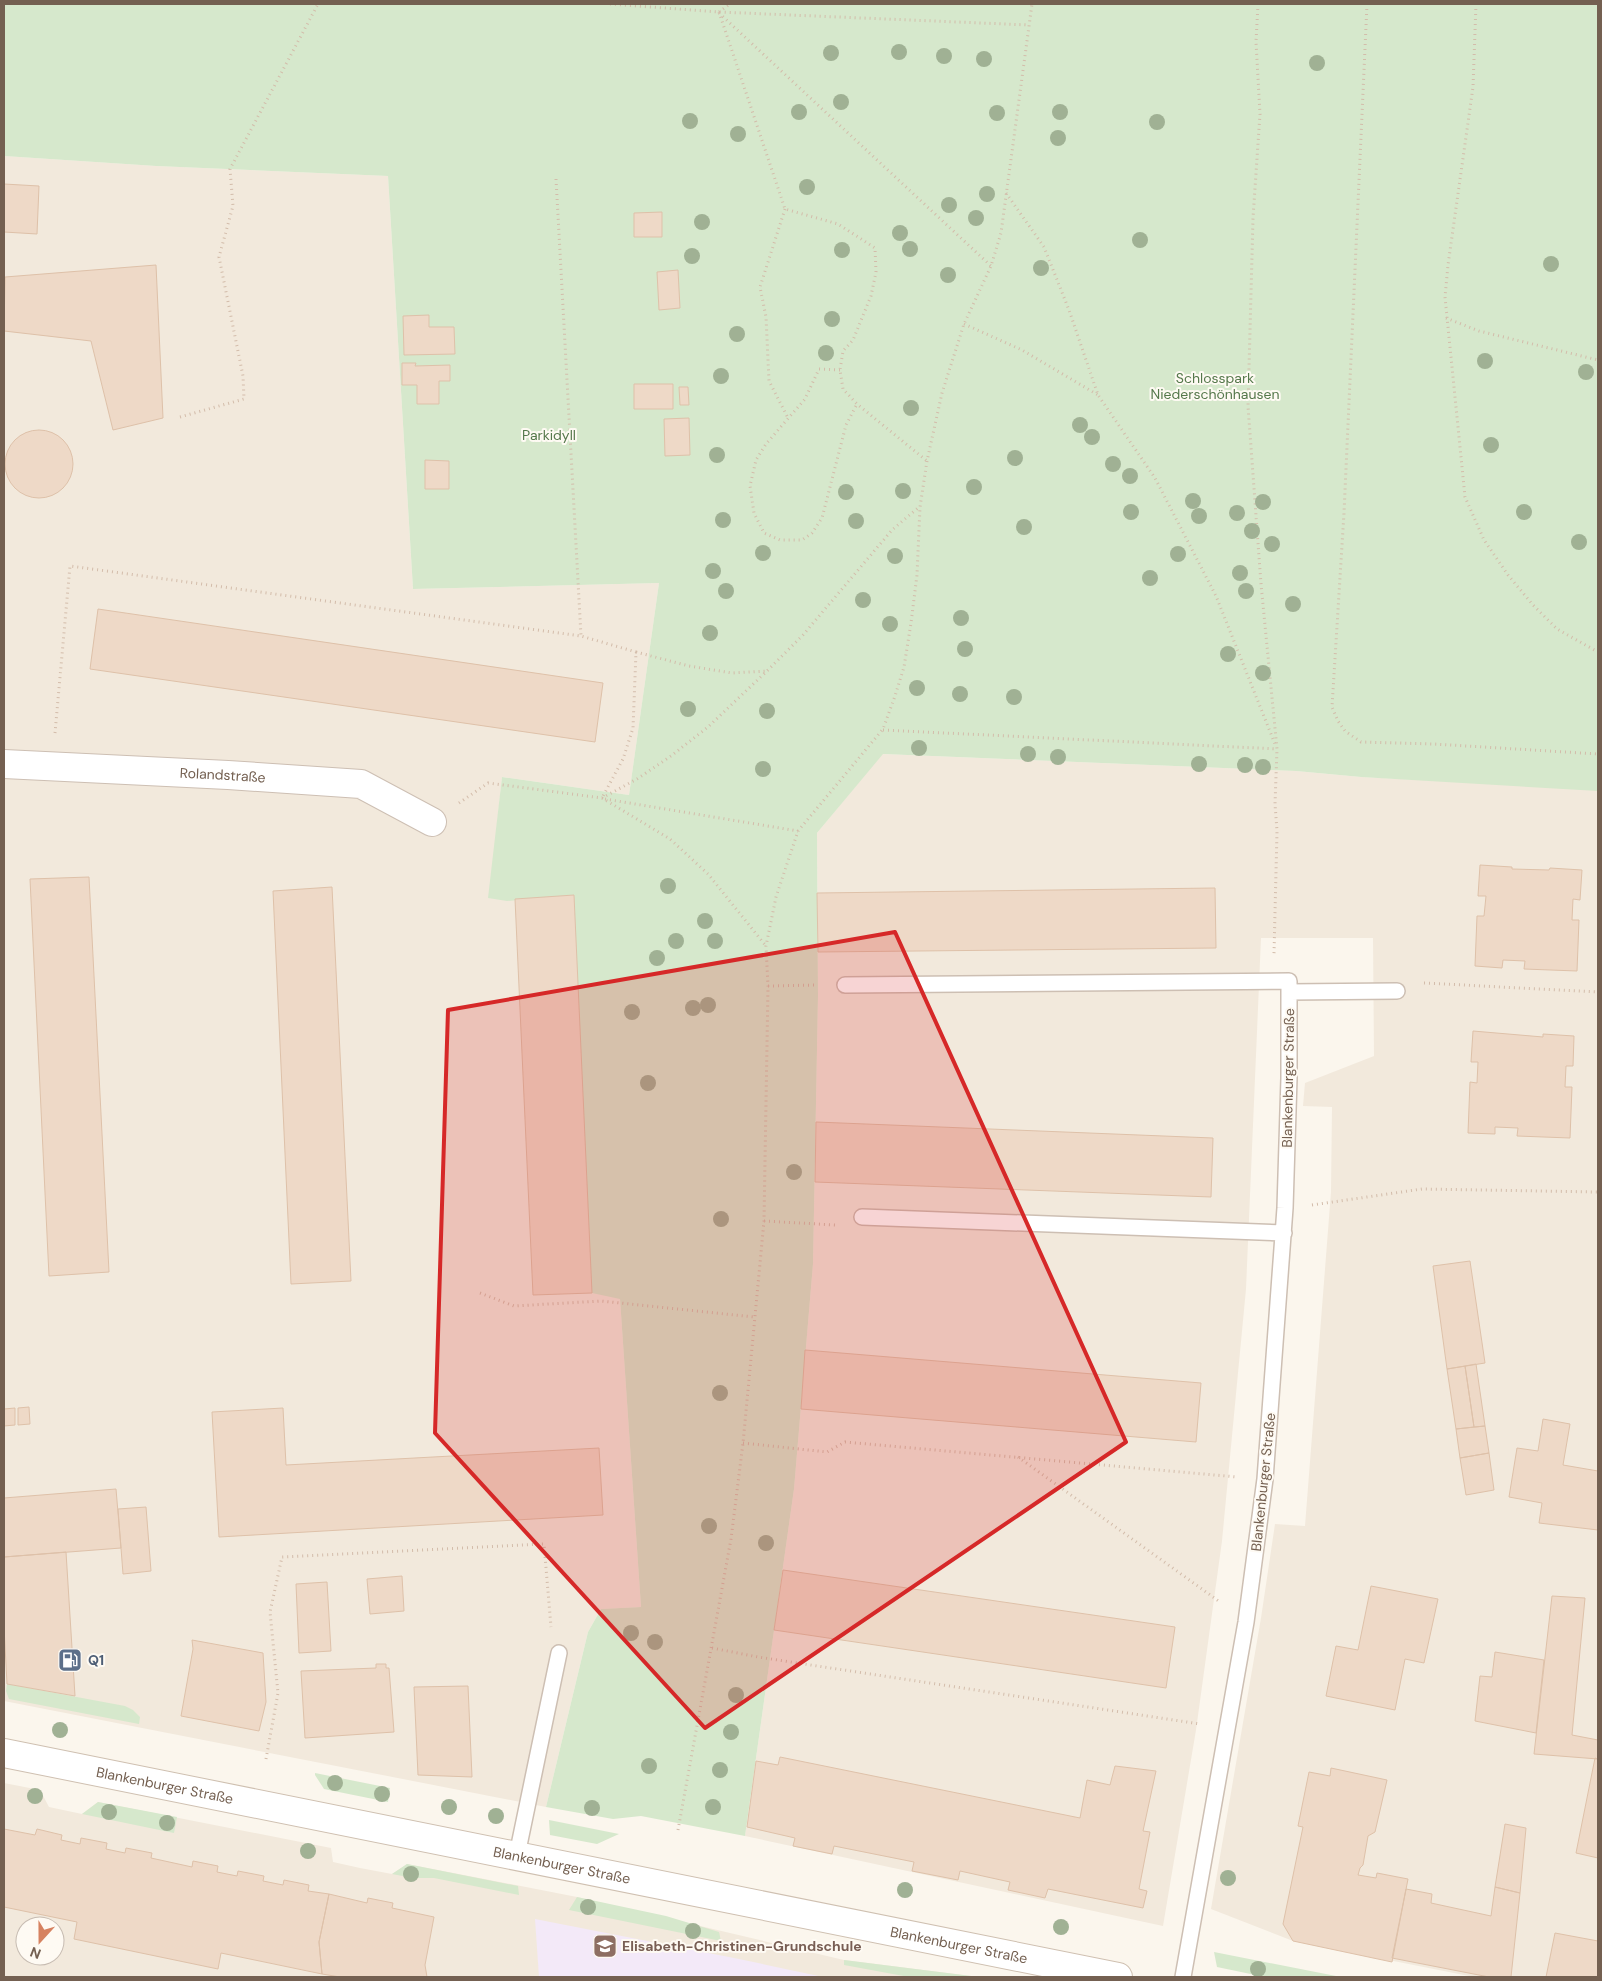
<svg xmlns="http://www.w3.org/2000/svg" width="1602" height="1981" font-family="'DM Sans',sans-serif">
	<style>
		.residential { fill: #f2e9dc; fill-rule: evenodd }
		.education { fill: #f3e9f8 }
		.green { fill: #d6e8cc }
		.building { fill: #eed9c7; stroke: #dec1a9 }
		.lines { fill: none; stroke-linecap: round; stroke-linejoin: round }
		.service-casing { stroke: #cdbfb3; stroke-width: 18 }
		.minor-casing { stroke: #cdbfb3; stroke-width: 30 }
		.secondary-casing { stroke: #cfc0b1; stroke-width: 30 }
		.path { stroke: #d3bcaa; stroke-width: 3; stroke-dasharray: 1 4; stroke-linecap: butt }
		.service { stroke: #fff; stroke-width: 15 }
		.minor { stroke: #fff; stroke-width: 28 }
		.secondary { stroke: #fff; stroke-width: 28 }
		.tree { fill: #a0b194 }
		.marked { fill: #d62828; fill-opacity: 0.2; stroke: #d62828; stroke-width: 4; stroke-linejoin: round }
		.labels { text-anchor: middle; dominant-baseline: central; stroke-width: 4; stroke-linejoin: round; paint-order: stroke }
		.park-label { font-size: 14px; fill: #55784b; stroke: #fefaf3 }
		.street-label { font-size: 14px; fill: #746051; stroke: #fefaf3 }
		.service-label { font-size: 14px; font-weight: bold; fill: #4e5e75; stroke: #fefaf3; text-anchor: start }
		.education-label { font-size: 14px; font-weight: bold; fill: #785e54; stroke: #fefaf3; text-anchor: start }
	</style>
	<rect width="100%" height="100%" fill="#fbf6ed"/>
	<path class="residential" d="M 4,156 L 156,166 L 388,176 L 413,589 L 659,583 L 629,795 L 502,777 L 495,844 L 590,858 L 641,1607 L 601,1609 L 588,1632 L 546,1807 L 4,1701 Z
		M 882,754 L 1296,771 L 1361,777 L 1598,788 L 1598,1977 L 1474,1977 L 1293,1941 L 1211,1909 L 1261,1618 L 1275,1524 L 1305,1526 L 1331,1192 L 1332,1107 L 1303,1106 L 1305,1083 L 1374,1056 L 1373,938 L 1261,938 L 1246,1289 L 1222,1541 L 1196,1730 L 1163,1926 L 745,1836 L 794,1489 L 813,1264 L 818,996 L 817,833 Z
		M 4,1783 L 40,1790 L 49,1807 L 82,1814 L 98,1802 L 331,1848 L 333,1862 L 360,1868 L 392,1874 L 407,1864 L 577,1897 L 844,1960 L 979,1977 L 4,1977 ZM 25,1926 L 55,1926 L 55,1956 L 25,1956 Z"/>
	<path class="education" d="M 535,1919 L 739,1959 L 823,1977 L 539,1977 Z"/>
	<path class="green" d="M 4,4 L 1598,4 L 1598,791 L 1361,777 L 1296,771 L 883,754 L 817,833 L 818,996 L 813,1264 L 794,1489 L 745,1836 L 641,1816 L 613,1819 L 546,1807 L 588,1632 L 601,1609 L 641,1607 L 620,1299 L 592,1293 L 573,895 L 507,901 L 488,898 L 502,777 L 629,795 L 659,583 L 413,589 L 388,176 L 156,166 L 4,156 Z
		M 7,1684 L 125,1706 L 133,1710 L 140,1717 L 139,1724 L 9,1699 L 6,1691 Z
		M 315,1773 L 390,1788 L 388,1802 L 324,1789 L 315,1775 Z
		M 98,1802 L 177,1817 L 174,1833 L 82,1814 Z
		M 549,1820 L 619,1834 L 597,1844 L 550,1835 Z
		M 407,1864 L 518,1886 L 519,1895 L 434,1878 L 413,1878 L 392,1874 Z
		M 577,1897 L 666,1916 L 719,1932 L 721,1941 L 569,1910 Z
		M 1214,1952 L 1336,1976 L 1336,1977 L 1265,1977 L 1217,1967 Z
		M 844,1960 L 979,1977 L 909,1977 L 844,1965 Z"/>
	<path class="building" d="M 4,184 L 39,186 L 37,234 L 4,232 Z
		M 662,212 L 662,237 L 634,237 L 634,213 Z
		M 156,265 L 163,418 L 113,430 L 91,341 L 4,331 L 5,277 Z
		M 678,270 L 680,308 L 659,310 L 657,272 Z
		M 429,315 L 429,327 L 454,327 L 455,354 L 404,355 L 403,316 Z
		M 402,363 L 416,363 L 415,366 L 450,365 L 450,381 L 439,381 L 439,404 L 417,404 L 417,385 L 402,385 Z
		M 634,384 L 673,384 L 673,409 L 634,409 Z
		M 679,387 L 688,387 L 689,405 L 680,405 Z
		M 689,418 L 690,455 L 665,456 L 664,419 Z
		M5 464a34 34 0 1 1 68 0a34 34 0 1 1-68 0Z
		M 425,460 L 449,461 L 449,489 L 425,489 Z
		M 98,609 L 603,683 L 595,742 L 90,669 Z
		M 1480,865 L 1512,867 L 1512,869 L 1549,870 L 1550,868 L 1582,870 L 1580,900 L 1573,899 L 1572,920 L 1579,920 L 1577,971 L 1524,969 L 1525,961 L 1503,960 L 1502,968 L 1475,966 L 1477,916 L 1484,916 L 1486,896 L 1478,896 Z
		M 89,877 L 109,1272 L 49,1276 L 30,879 Z
		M 332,887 L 351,1281 L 291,1284 L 273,891 Z
		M 1215,888 L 1216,948 L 818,952 L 817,893 Z
		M 574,895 L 592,1293 L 533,1295 L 515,899 Z
		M 1473,1031 L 1543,1037 L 1543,1034 L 1574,1036 L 1573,1066 L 1566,1066 L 1565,1087 L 1572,1087 L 1570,1138 L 1517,1136 L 1518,1128 L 1495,1127 L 1495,1134 L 1468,1133 L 1470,1082 L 1477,1083 L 1478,1062 L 1471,1062 Z
		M 816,1122 L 1213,1138 L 1211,1197 L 815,1182 Z
		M 1470,1261 L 1485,1363 L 1447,1369 L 1433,1266 Z
		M 805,1350 L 1201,1383 L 1196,1442 L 801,1409 Z
		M 1476,1364 L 1485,1426 L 1474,1427 L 1465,1366 Z
		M 1465,1366 L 1474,1427 L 1456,1429 L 1447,1369 Z
		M 29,1407 L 30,1424 L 18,1425 L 18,1408 Z
		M 15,1408 L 15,1425 L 4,1426 L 4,1409 Z
		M 283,1408 L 286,1465 L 599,1448 L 603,1515 L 219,1537 L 212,1412 Z
		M 1543,1419 L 1570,1424 L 1563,1465 L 1598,1471 L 1598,1530 L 1539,1523 L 1542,1503 L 1509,1497 L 1517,1448 L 1538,1451 Z
		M 1485,1426 L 1489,1453 L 1460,1458 L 1456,1429 Z
		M 1489,1453 L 1494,1490 L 1466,1495 L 1460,1458 Z
		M 116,1489 L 121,1548 L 4,1557 L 4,1498 Z
		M 146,1507 L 151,1571 L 123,1574 L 118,1509 Z
		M 66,1552 L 75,1696 L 7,1684 L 4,1627 L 4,1557 Z
		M 783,1570 L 1175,1627 L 1166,1688 L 774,1630 Z
		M 402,1576 L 404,1611 L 370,1614 L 367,1579 Z
		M 327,1582 L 331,1651 L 299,1653 L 296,1584 Z
		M 1371,1586 L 1438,1599 L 1424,1663 L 1405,1659 L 1395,1710 L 1326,1696 L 1336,1646 L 1358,1650 Z
		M 1552,1596 L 1585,1598 L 1572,1735 L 1598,1740 L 1598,1759 L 1534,1754 Z
		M 192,1640 L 263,1653 L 266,1702 L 259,1731 L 181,1716 L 193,1649 Z
		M 1495,1652 L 1544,1660 L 1536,1733 L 1475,1721 L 1480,1676 L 1492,1677 Z
		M 376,1664 L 386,1664 L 386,1668 L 389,1668 L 394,1732 L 305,1738 L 301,1671 L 376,1668 Z
		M 468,1686 L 472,1777 L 418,1775 L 414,1687 Z
		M 780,1757 L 1080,1818 L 1087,1780 L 1110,1785 L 1115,1766 L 1156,1771 L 1143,1831 L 1150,1832 L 1139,1889 L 1147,1891 L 1143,1908 L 1048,1889 L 1045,1898 L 1008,1890 L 1010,1882 L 960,1871 L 958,1880 L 912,1871 L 914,1862 L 834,1846 L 832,1854 L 793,1846 L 795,1838 L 747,1827 L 756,1761 L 778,1765 Z
		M 1595,1758 L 1598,1759 L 1598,1858 L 1576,1853 Z
		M 1331,1768 L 1387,1780 L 1375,1832 L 1368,1836 L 1363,1865 L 1360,1868 L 1358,1875 L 1376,1878 L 1377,1873 L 1408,1879 L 1392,1962 L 1293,1941 L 1283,1924 L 1303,1827 L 1298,1826 L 1309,1772 L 1330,1776 Z
		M 1505,1824 L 1526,1828 L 1520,1893 L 1495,1887 Z
		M 4,1829 L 35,1835 L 37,1829 L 62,1835 L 61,1840 L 80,1844 L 81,1838 L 107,1843 L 106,1849 L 125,1853 L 126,1848 L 152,1853 L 151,1858 L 192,1867 L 193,1861 L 218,1866 L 217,1872 L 237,1876 L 238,1871 L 264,1876 L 263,1881 L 283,1885 L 284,1880 L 309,1885 L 308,1891 L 329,1894 L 319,1942 L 322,1974 L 221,1953 L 218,1969 L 74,1939 L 77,1922 L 4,1907 Z
		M 1495,1887 L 1520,1893 L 1511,1977 L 1489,1977 L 1392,1958 L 1406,1889 L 1432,1894 L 1431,1903 L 1491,1916 Z
		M 329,1894 L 367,1903 L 368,1898 L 393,1903 L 392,1908 L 434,1917 L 425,1965 L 427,1977 L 340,1977 L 322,1974 L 319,1942 Z
		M 1555,1933 L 1598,1941 L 1598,1977 L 1546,1977 Z"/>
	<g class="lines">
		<g class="service-casing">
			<path id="service" d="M 845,985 L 1289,981 L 1289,1078 L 1285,1208 L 1265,1479 L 1246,1622 L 1183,1977
				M 1289,992 L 1397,991
				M 862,1217 L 1284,1233
				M 517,1855 L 559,1653"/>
		</g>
		<g class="minor-casing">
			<g id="minor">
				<path id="s1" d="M 4,764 L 228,775 L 361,784 L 432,822"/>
			</g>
		</g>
		<g class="secondary-casing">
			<g id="secondary">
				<path id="s2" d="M 4,1753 L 1118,1977"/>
			</g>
		</g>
		<path class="path" d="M 610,4 L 719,12 L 1029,25
			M 1258,4 L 1256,42 L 1260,114 L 1253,218 L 1248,406 L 1261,584 L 1277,749 L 1275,804 L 1277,831 L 1274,954
			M 1367,4 L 1344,513 L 1332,707 L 1338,721 L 1345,731 L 1361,742 L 1434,744 L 1598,754
			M 1476,4 L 1473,87 L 1448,265 L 1445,297 L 1465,497 L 1484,540 L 1508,575 L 1533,605 L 1557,629 L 1598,652
			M 719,12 L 785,209 L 838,224 L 875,248 L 876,272 L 871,296 L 853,340 L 843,351 L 840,370 L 843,389 L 857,404 L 927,461
			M 719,12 L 730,4
			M 719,13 L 991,266
			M 556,179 L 581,636
			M 1006,193 L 1044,247 L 1069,310 L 1098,395 L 1155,478 L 1216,596 L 1275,744
			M 785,209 L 760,287 L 766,317 L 769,381 L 788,418
			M 1446,318 L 1479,331 L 1598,360
			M 964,324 L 1022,350 L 1098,395
			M 840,370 L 819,369 L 805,399 L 766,444 L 756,460 L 750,486 L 754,513 L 764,533 L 780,540 L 802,540 L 812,533 L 822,518 L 846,425 L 857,404
			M 180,417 L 244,399 L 243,376 L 219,257 L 233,206 L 230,169 L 318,4
			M 636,652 L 689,666 L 732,673 L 767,671
			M 883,730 L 1277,749
			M 55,733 L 70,566 L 581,636 L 636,652 L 633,728 L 623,759 L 602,798
			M 602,798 L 670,839 L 708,874 L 766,946
			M 605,799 L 798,831
			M 459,803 L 488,783 L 602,798 L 637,779 L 671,756 L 708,727 L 767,671 L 803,635 L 892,530 L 919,507
			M 1424,983 L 1598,992
			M 768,986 L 817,985
			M 1312,1205 L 1422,1189 L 1598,1192
			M 764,1221 L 835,1225
			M 480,1293 L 514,1306 L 601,1301 L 754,1317
			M 743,1443 L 827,1452 L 845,1442 L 1237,1477
			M 1018,1457 L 1220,1602
			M 712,1648 L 758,1657 L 1200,1724
			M 266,1759 L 278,1693 L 270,1612 L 282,1557 L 544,1544 L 551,1627
			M 678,1830 L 731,1539 L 743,1443 L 764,1221 L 768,986 L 766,946 L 776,897 L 798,831 L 883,729 L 895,696 L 904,667 L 911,623 L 917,575 L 920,507 L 927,461 L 942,393 L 964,324 L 991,266 L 1001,233 L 1032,4"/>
		<use href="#service" class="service"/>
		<use href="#minor" class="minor"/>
		<use href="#secondary" class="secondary"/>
	</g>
	<g class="tree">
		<circle cx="899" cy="52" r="8"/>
		<circle cx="831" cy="53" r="8"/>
		<circle cx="944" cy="56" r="8"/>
		<circle cx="984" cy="59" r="8"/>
		<circle cx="1317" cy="63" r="8"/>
		<circle cx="841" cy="102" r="8"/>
		<circle cx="799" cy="112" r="8"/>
		<circle cx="1060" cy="112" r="8"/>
		<circle cx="997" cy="113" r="8"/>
		<circle cx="690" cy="121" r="8"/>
		<circle cx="1157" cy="122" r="8"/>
		<circle cx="738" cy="134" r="8"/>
		<circle cx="1058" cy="138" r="8"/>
		<circle cx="807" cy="187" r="8"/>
		<circle cx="987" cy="194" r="8"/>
		<circle cx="949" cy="205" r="8"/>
		<circle cx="976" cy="218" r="8"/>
		<circle cx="702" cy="222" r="8"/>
		<circle cx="900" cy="233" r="8"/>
		<circle cx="1140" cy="240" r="8"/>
		<circle cx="910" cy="249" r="8"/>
		<circle cx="842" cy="250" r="8"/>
		<circle cx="692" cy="256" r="8"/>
		<circle cx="1551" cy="264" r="8"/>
		<circle cx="1041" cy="268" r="8"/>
		<circle cx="948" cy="275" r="8"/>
		<circle cx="832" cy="319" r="8"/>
		<circle cx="737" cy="334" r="8"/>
		<circle cx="826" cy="353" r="8"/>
		<circle cx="1485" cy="361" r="8"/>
		<circle cx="1586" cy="372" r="8"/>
		<circle cx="721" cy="376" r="8"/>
		<circle cx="911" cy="408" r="8"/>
		<circle cx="1080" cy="425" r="8"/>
		<circle cx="1092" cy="437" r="8"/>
		<circle cx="1491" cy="445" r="8"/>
		<circle cx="717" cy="455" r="8"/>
		<circle cx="1015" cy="458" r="8"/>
		<circle cx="1113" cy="464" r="8"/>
		<circle cx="1130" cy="476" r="8"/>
		<circle cx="974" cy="487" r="8"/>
		<circle cx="903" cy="491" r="8"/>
		<circle cx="846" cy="492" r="8"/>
		<circle cx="1193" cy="501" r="8"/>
		<circle cx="1263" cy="502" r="8"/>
		<circle cx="1131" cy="512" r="8"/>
		<circle cx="1524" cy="512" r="8"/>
		<circle cx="1237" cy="513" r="8"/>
		<circle cx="1199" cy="516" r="8"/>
		<circle cx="723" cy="520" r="8"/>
		<circle cx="856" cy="521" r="8"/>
		<circle cx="1024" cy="527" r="8"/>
		<circle cx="1252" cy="531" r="8"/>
		<circle cx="1579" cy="542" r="8"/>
		<circle cx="1272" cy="544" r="8"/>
		<circle cx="763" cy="553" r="8"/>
		<circle cx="1178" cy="554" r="8"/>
		<circle cx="895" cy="556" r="8"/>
		<circle cx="713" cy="571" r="8"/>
		<circle cx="1240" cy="573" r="8"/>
		<circle cx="1150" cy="578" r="8"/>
		<circle cx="726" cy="591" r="8"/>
		<circle cx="1246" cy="591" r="8"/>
		<circle cx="863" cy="600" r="8"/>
		<circle cx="1293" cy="604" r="8"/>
		<circle cx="961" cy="618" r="8"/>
		<circle cx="890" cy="624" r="8"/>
		<circle cx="710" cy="633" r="8"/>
		<circle cx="965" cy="649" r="8"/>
		<circle cx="1228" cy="654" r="8"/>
		<circle cx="1263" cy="673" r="8"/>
		<circle cx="917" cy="688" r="8"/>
		<circle cx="960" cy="694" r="8"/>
		<circle cx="1014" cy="697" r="8"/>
		<circle cx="688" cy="709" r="8"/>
		<circle cx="767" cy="711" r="8"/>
		<circle cx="919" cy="748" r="8"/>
		<circle cx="1028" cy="754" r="8"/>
		<circle cx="1058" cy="757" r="8"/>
		<circle cx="1199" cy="764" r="8"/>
		<circle cx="1245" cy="765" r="8"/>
		<circle cx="1263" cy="767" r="8"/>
		<circle cx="763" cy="769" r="8"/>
		<circle cx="668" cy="886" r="8"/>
		<circle cx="705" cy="921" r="8"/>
		<circle cx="676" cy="941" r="8"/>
		<circle cx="715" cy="941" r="8"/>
		<circle cx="657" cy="958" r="8"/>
		<circle cx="708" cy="1005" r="8"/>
		<circle cx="693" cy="1008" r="8"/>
		<circle cx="632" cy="1012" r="8"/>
		<circle cx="648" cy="1083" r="8"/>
		<circle cx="794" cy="1172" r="8"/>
		<circle cx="721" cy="1219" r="8"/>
		<circle cx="720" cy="1393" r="8"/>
		<circle cx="709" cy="1526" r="8"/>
		<circle cx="766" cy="1543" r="8"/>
		<circle cx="631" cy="1633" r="8"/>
		<circle cx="655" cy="1642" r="8"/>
		<circle cx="736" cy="1695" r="8"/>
		<circle cx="60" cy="1730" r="8"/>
		<circle cx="731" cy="1732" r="8"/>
		<circle cx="649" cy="1766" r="8"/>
		<circle cx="720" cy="1770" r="8"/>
		<circle cx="335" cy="1783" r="8"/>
		<circle cx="382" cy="1794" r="8"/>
		<circle cx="35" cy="1796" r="8"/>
		<circle cx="449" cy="1807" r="8"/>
		<circle cx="713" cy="1807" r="8"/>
		<circle cx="592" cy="1808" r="8"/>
		<circle cx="109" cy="1812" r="8"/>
		<circle cx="496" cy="1816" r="8"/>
		<circle cx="167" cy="1823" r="8"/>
		<circle cx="308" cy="1851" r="8"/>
		<circle cx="411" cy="1874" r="8"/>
		<circle cx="1228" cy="1878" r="8"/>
		<circle cx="905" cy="1890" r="8"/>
		<circle cx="588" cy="1907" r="8"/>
		<circle cx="1061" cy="1927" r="8"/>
		<circle cx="693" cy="1931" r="8"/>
		<circle cx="1258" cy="1969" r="8"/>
	</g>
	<path class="marked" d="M 895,932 L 1126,1442 L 705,1728 L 435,1433 L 448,1010 Z"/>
	<defs>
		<g id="fuel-square" transform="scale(1.25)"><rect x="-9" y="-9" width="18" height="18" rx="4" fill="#5c6f8a" stroke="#fefaf3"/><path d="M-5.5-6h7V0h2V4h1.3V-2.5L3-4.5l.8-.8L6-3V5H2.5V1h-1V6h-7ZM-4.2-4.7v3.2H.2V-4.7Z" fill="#fff"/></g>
		<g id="school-square" transform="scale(1.25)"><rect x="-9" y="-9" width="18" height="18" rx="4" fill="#8d6e63" stroke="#fefaf3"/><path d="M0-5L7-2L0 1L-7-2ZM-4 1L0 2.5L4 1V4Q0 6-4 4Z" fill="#fff"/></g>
	</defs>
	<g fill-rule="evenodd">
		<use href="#fuel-square" x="70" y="1660"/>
		<use href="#school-square" x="605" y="1946"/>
	</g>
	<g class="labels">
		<g class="park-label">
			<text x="1215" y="378">Schlosspark<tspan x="1215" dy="16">Niederschönhausen</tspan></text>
			<text x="549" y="435">Parkidyll</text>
		</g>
		<g class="street-label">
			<text stroke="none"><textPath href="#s1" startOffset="219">Rolandstraße</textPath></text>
			<text transform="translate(1288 1078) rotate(-89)">Blankenburger Straße</text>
			<text transform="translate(1263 1482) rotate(-84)">Blankenburger Straße</text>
			<text stroke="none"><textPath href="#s2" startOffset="164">Blankenburger Straße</textPath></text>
			<text stroke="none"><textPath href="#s2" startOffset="569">Blankenburger Straße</textPath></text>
			<text stroke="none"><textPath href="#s2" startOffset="974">Blankenburger Straße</textPath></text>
		</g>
		<g class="service-label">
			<text x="88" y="1660">Q1</text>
		</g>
		<g class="education-label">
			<text x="622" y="1946">Elisabeth-Christinen-Grundschule</text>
		</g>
	</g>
	<rect width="1602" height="1981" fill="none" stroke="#746051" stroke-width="10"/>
	<g transform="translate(40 1941) rotate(201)"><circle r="24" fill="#fefaf3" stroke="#c7bcb2"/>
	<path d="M0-4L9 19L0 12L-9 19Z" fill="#d68260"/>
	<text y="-8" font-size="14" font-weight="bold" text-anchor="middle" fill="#746051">N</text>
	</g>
</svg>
